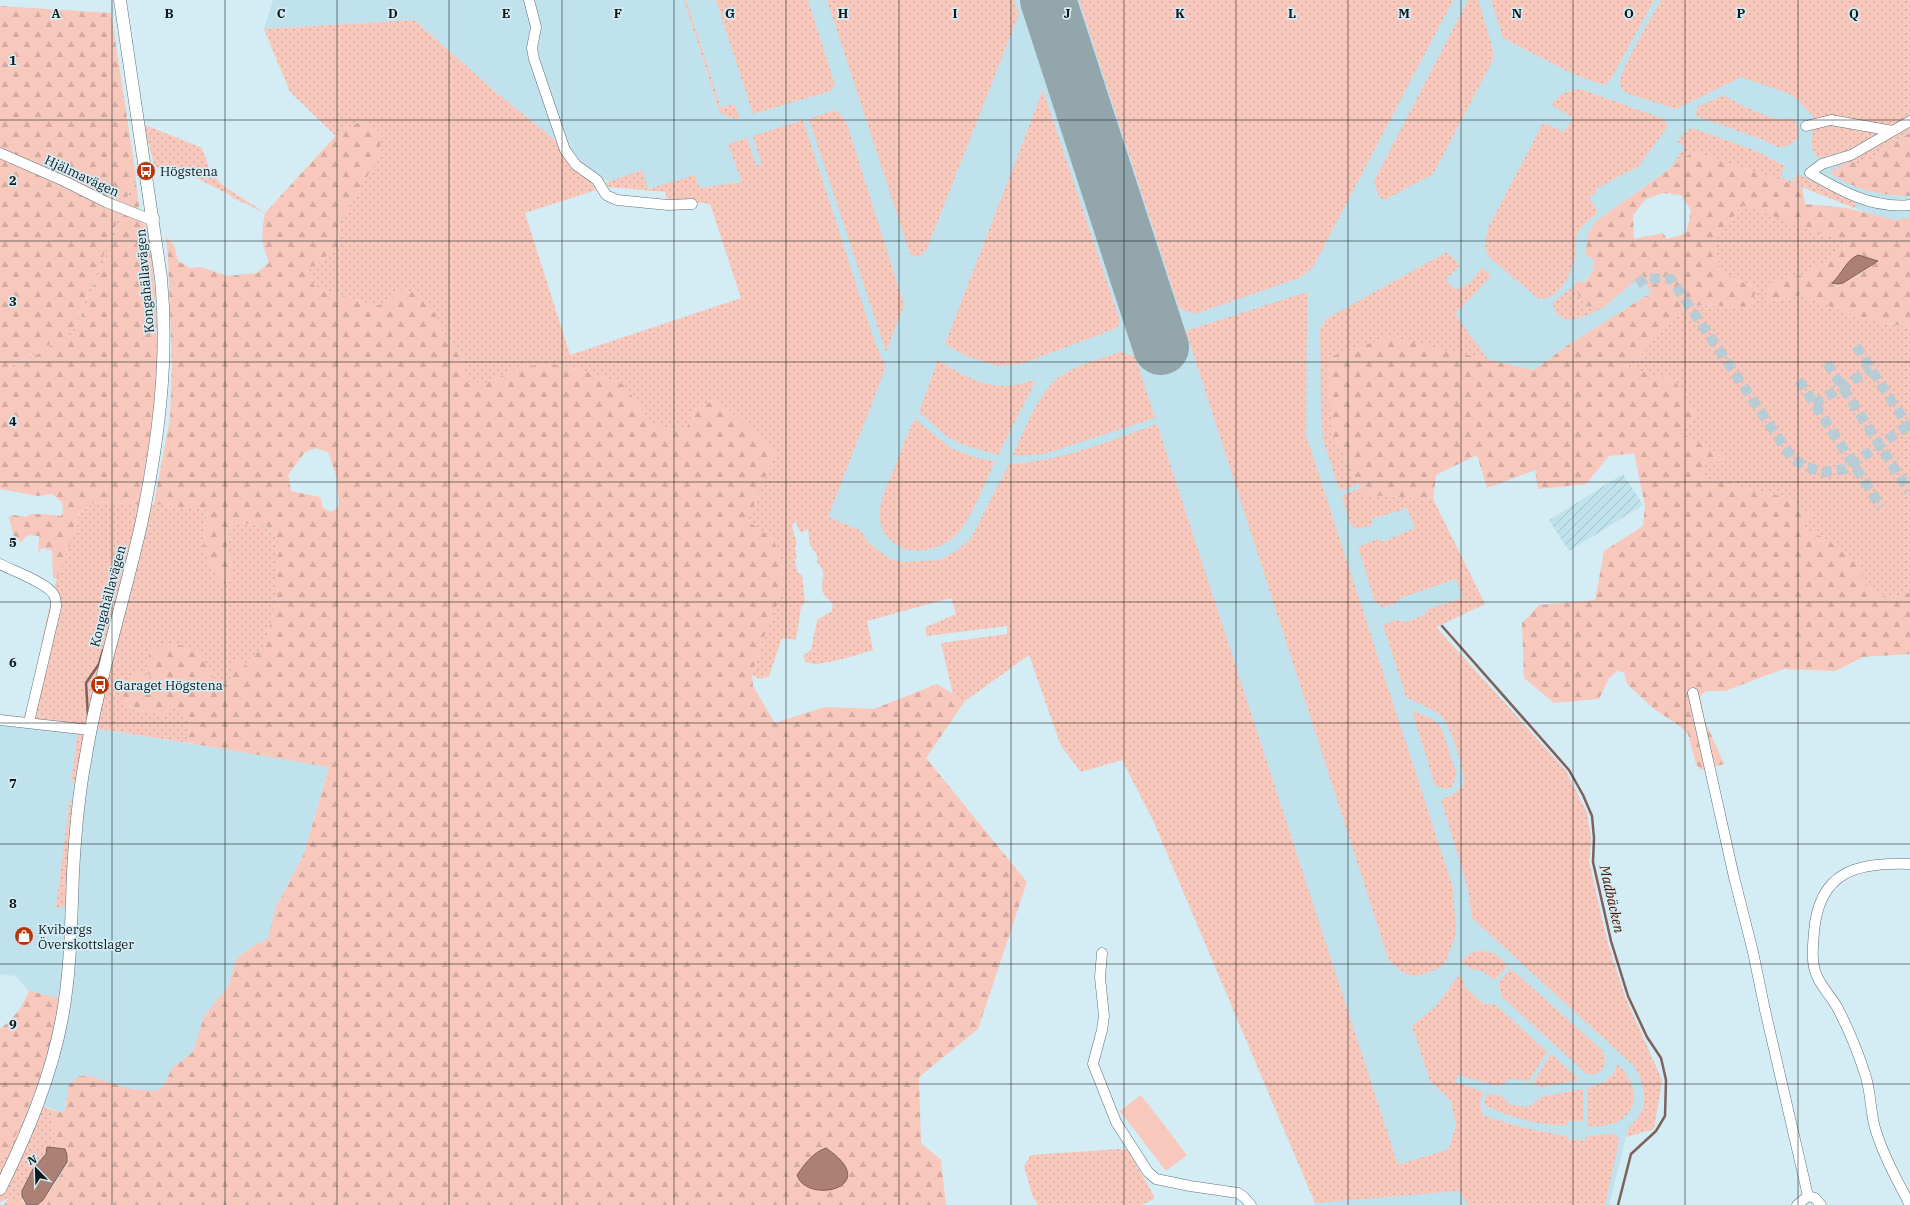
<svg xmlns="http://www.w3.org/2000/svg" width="1910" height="1205" font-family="'IBM Plex Serif',serif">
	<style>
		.built { fill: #c0e2ed }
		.industrial { fill: url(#industrial-furrows) }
		.grass { fill: url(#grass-dots) }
		.forest { fill: url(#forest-firs); fill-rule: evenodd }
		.garden { fill: #f8c8bc }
		.water { fill: #ac8074; stroke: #7e615a }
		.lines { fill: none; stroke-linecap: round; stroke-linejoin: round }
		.stream { stroke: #7e615a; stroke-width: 2.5 }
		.runway { stroke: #93a6ac; stroke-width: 56 }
		.minor-tunnel { stroke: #b7ccd4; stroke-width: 10; stroke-dasharray: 10 5; stroke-linecap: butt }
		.minor-casing { stroke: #5d727a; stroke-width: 11 }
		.tertiary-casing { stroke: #5d727a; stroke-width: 13 }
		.minor { stroke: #fff; stroke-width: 10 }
		.tertiary { stroke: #fff; stroke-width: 12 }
		.grid { fill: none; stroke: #11191c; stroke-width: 1; stroke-opacity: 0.55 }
		.labels { text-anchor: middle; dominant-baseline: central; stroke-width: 3.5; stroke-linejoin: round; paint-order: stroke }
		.poi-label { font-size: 13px; fill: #11191c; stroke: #d4ecf4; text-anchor: start }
		.street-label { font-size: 13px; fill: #11191c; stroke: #d4ecf4 }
		.water-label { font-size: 14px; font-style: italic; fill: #4d1506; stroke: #d4ecf4 }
		.grid-label { font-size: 13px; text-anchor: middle; font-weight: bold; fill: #11191c; stroke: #d4ecf4; stroke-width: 3.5; stroke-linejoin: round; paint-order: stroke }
	</style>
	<defs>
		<pattern id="industrial-furrows" width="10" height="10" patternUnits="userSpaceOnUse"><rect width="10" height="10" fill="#c0e2ed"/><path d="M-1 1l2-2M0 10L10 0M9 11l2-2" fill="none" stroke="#a4c1cb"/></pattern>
		<pattern id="grass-dots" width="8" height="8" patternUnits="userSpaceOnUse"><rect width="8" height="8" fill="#f8c8bc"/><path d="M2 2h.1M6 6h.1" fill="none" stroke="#d4aba1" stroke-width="1.8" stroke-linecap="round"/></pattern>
		<pattern id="forest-firs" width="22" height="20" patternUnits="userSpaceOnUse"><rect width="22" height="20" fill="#f8c8bc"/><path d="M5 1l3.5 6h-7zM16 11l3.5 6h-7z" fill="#d4aba1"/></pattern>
	</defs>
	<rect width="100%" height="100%" fill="#d4ecf4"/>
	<path class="built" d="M 273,0 L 1910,0 L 1910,223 L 1901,226 L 1802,187 L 1693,152 L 1595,222 L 1588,234 L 1594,260 L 1594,269 L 1584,282 L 1604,307 L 1639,277 L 1652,292 L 1568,345 L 1534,370 L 1488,360 L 1332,434 L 1365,495 L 1433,499 L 1485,604 L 1436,627 L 1566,771 L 1587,813 L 1591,839 L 1589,861 L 1607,941 L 1625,997 L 1662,1080 L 1654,1129 L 1626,1137 L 1609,1205 L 1316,1205 L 1153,820 L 1122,759 L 1031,563 L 887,590 L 810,525 L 779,209 L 604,180 L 498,94 L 414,20 L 264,29 Z
		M 0,715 L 23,717 L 329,766 L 304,854 L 276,907 L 268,940 L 253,946 L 237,958 L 228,987 L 204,1016 L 193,1052 L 172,1068 L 164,1086 L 157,1091 L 131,1089 L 121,1087 L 65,1101 L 64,1113 L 32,1101 L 47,1056 L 58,1010 L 59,998 L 29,991 L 15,976 L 0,974 Z"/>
	<path class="industrial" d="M 1623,474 L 1643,505 L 1569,551 L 1549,520 Z"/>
	<path class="grass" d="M 684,0 L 686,0 L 721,108 L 734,104 L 740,119 L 727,117 L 720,112 Z
		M 716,0 L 808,0 L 835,85 L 831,91 L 753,114 Z
		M 827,0 L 1014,0 L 1019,14 L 926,251 L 917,257 L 910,254 Z
		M 1079,0 L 1453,0 L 1313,267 L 1299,278 L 1195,314 L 1179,308 Z
		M 1468,0 L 1478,0 L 1492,46 L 1494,58 L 1433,174 L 1384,200 L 1379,197 L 1374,181 Z
		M 1491,0 L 1654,0 L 1612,77 L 1607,84 L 1603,85 L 1571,73 L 1503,38 Z
		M 1661,0 L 1910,0 L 1910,118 L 1895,126 L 1835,119 L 1815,119 L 1800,102 L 1790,94 L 1741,77 L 1676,109 L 1626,93 C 1623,90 1620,87 1620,82 C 1621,68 1653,15 1661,0 Z
		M 414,20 L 498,94 L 604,180 L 591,182 L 596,190 L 525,213 L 570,355 L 741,298 L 710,204 L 666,198 L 666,192 L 608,187 L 605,183 L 642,170 L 648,189 L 695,175 L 700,188 L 742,182 L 728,144 L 747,138 L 756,165 L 762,165 L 753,136 L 803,120 L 875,343 L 886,367 L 828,517 L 860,530 L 869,543 L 888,558 L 902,562 L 940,560 L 958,550 L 971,538 L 1009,464 C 1060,462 1109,441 1157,424 L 1398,1165 L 1449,1149 L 1456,1125 L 1451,1101 L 1430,1081 L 1412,1026 L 1437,1005 L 1458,976 L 1462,978 L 1466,989 L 1484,1004 L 1496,1005 L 1547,1052 L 1529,1081 L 1510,1079 L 1499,1086 L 1458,1075 L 1455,1082 L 1483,1092 L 1480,1102 L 1482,1115 C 1510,1125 1537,1131 1567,1136 L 1567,1140 L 1586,1140 L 1587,1136 L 1614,1134 L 1618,1137 L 1619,1141 L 1605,1205 L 1468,1205 L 1459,1191 L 1315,1203 L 1153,820 L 1122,760 L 1081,772 L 1061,746 L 1029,655 L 965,701 L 953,694 L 941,643 L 1007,634 L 1007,626 L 926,636 L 926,627 L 956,614 L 951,598 L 867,621 L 873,650 C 860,654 820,667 809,663 C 805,662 805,660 803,656 L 811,650 L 817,620 L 832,611 L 833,604 C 829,600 823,596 822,589 C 821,576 828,575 817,562 L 817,555 L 810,545 L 808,529 L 801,533 L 795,521 L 792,526 L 797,544 L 795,547 L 797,559 L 794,559 L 798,573 L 802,575 L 805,602 L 801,607 L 796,640 L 782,638 L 769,676 L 760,679 L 752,675 L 762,642 L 773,539 L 747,520 L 696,408 L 685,431 L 653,425 L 623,384 L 582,370 L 552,364 L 523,366 L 488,382 L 467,382 L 461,352 L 442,331 L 434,309 L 404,289 L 378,306 L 316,288 L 306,271 L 338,248 L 340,221 L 379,157 L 341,130 L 336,136 L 290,92 L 264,29 Z
		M 1580,89 L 1664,119 L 1667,125 L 1666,129 L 1638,167 L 1623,174 L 1596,189 L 1597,192 L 1589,197 L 1598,212 C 1591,219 1583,224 1578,232 C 1574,239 1577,250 1575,257 C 1571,275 1560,299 1539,299 L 1489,257 L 1485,249 L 1487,230 L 1543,123 L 1564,132 L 1573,118 L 1552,105 C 1558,94 1568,91 1580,89 Z
		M 1043,90 L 1120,321 L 1117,328 L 1021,364 L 998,366 L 966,356 L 945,344 Z
		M 1722,96 C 1730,97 1734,102 1741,105 C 1750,109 1769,118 1779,119 C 1785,120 1788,116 1794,120 C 1800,125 1799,134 1796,140 L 1788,146 L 1778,147 L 1761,139 L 1696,116 L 1697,107 Z
		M 835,110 L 842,116 L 847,124 L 904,305 L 886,352 L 809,119 Z
		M 1824,123 L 1887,131 L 1857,149 L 1820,158 L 1815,155 L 1811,142 L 1814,128 Z
		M 1910,123 L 1910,132 L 1882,149 L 1876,160 L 1865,161 L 1862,164 L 1851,162 L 1825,174 Z
		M 143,124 L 202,148 L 211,173 L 222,185 L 265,213 L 233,198 L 230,195 L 185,172 L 155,167 Z
		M 1692,128 L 1756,151 L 1785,166 L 1780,177 L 1792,182 L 1798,174 L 1857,204 L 1854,208 L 1802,187 L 1693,152 L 1668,171 L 1685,147 L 1677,142 L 1685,132 Z
		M 136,176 L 136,183 L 74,334 L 0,375 L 0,372 L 72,332 Z
		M 1742,204 L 1848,243 L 1837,255 L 1803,275 L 1771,281 L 1764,303 L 1801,295 L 1888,324 L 1910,327 L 1910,592 L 1891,599 L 1863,585 L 1860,563 L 1829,541 L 1803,527 L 1814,516 L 1784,497 L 1705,479 L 1705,462 L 1724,462 L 1680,433 L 1622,368 L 1635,362 L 1673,319 L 1691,305 L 1752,307 L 1756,288 L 1720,272 L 1714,243 Z
		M 1447,252 L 1460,265 L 1445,280 L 1456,290 L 1470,283 L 1482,268 L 1491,276 L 1455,314 L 1488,360 L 1388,337 L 1332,434 L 1359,484 L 1344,490 L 1339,489 L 1323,440 L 1321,411 L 1320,330 L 1326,319 Z
		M 1574,286 L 1585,306 L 1604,307 C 1590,314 1560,332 1553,305 L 1556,300 Z
		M 1307,292 L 1306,435 L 1453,888 L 1456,935 L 1444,965 L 1433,971 L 1417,976 L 1404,973 L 1389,961 L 1186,331 Z
		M 1120,352 L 1135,356 L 1155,418 L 1044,454 L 1012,456 C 1025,431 1038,391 1062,375 C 1079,364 1101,359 1120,352 Z
		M 938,360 C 958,373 980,386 1005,386 C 1015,386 1026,382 1036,380 L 998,455 L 961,444 L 948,437 L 919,412 Z
		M 915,419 L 952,449 L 980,459 L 995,461 C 985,482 972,518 957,534 C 946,546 928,552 912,550 C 904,550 897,546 891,540 C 867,520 887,487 896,464 C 902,449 907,433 915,419 Z
		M 1361,488 L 1365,495 L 1433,499 L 1485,604 L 1436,627 L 1566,771 L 1587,813 L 1591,839 L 1589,861 L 1607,941 L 1625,997 L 1662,1080 L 1654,1129 L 1626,1137 C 1629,1123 1633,1126 1639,1116 C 1649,1100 1643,1082 1635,1067 L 1472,918 L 1468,889 L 1441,800 C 1449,796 1458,793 1463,785 C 1467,775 1450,723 1441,716 C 1431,708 1417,703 1406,697 L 1383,625 L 1396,620 L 1406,622 L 1424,615 L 1428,609 L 1463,598 L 1456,579 L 1400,598 L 1395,604 L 1383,607 L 1375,602 L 1358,547 L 1378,539 L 1383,542 L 1415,528 L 1407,508 L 1372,519 L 1372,525 L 1358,529 L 1350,524 L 1342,497 L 1345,494 Z
		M 124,502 L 139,505 L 154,504 L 207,510 L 203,550 L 218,579 L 234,575 L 227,544 L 232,522 L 265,526 L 278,540 L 277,598 L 265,645 L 249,659 L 250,668 L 238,660 L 228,684 L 216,683 L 199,652 L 149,654 L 146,671 L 157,685 L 148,683 L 129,707 L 135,710 L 163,715 L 170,706 L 190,719 L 188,743 L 23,717 L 29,705 C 38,664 45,619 57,579 C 63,557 75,537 78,515 L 93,503 Z
		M 1412,711 L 1430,718 L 1438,724 L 1443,732 L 1456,773 L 1453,786 C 1445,790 1442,790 1435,785 Z
		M 78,730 L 83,734 L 85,737 L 78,781 L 71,783 Z
		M 70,799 L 73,801 L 66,905 L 61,908 L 56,907 Z
		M 1482,950 L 1495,954 L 1508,966 L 1494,980 L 1482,971 L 1470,969 L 1461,961 L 1471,953 Z
		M 1511,969 L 1603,1051 C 1608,1066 1603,1076 1587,1074 L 1502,997 L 1498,983 Z
		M 1551,1054 L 1580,1080 L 1540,1087 L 1533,1083 Z
		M 1617,1064 C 1638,1082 1642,1114 1612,1124 C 1604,1127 1594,1126 1587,1126 L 1587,1088 C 1601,1084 1614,1080 1617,1064 Z
		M 1583,1089 L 1583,1121 L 1568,1121 L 1568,1125 C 1544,1127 1503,1116 1484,1104 L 1487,1094 L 1500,1095 L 1511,1105 L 1529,1107 L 1541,1097 Z
		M 32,1101 L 52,1110 L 56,1148 L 46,1149 C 46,1164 17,1181 23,1201 L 9,1198 L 0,1202 L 0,1161 L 3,1161 Z
		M 1119,1149 L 1127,1150 L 1130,1154 L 1154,1196 L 1154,1199 L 1141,1205 L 1038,1205 L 1032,1195 L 1024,1166 L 1031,1155 Z"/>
	<path class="forest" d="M 0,6 L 111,13 L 136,176 L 72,332 L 0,372 Z
		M 363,121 L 382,133 L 379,157 L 340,221 L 338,248 L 306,271 L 316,288 L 378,306 L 404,289 L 420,295 L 434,309 L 442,331 L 461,352 L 467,382 L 488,382 L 523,366 L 552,364 L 582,370 L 623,384 L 653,425 L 685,431 L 696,408 L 718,399 L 776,453 L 747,520 L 773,539 L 784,566 L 782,592 L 762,642 L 752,675 L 753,686 L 775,723 L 825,707 L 874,709 L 937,684 L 965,701 L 926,758 L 1027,882 L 978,1029 L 919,1077 L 921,1143 L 941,1160 L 946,1205 L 37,1205 C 46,1200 63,1172 67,1161 C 68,1158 66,1153 65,1149 L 56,1148 L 52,1110 L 64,1113 L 69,1085 L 79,1076 L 89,1076 L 131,1089 L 156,1091 L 164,1086 L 172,1068 L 193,1052 L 204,1016 L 228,987 L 237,958 L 253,946 L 268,939 L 276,907 L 304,854 L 329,767 L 188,743 L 190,720 L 170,706 L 163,715 L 135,710 L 122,701 C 125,687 124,678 138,670 L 148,683 L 157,684 L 146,671 L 149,654 L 156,648 L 174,643 L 199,652 L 216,683 L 228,684 L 232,674 L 232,661 L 238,660 L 250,668 L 249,659 L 265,645 L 277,598 L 278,540 L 266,526 L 232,522 L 227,544 L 234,575 L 232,581 L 223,584 L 218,579 L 203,550 L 207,510 L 154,504 L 170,418 L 172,366 L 168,258 L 166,237 L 174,245 L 178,261 L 190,268 L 201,267 L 228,276 L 257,273 L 269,263 C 261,242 261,235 265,213 L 341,130 ZM 315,448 L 328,452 L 337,478 L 339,506 L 331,512 L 323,508 L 320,497 L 291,491 L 288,475 L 305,452 Z
		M 1910,133 L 1910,196 C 1878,195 1858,191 1830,173 L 1851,162 L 1862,164 L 1865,161 L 1876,160 L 1882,149 Z
		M 1693,152 L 1802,187 L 1805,204 L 1847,208 L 1895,220 L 1910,218 L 1910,327 L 1864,320 L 1801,295 L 1763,303 L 1771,281 L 1803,275 L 1837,255 L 1848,243 L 1742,205 L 1714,243 L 1720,272 L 1756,288 L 1752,307 L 1691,305 L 1673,319 L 1635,362 L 1623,367 L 1674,379 L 1696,415 L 1680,433 L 1724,456 L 1724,462 L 1705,462 L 1705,479 L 1784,497 L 1814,516 L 1803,527 L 1829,541 L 1860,563 L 1863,585 L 1891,599 L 1910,592 L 1910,654 L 1863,657 L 1835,671 L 1783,669 L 1725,691 L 1706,691 L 1700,696 L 1705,721 L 1724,764 L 1701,770 L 1696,764 L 1688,734 L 1680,726 L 1654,709 L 1627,684 L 1624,672 L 1617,671 L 1609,678 L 1599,699 L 1554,703 L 1524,678 L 1522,623 L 1539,605 L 1595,600 L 1604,551 L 1643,526 L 1645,506 L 1634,453 L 1609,456 L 1586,484 L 1538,489 L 1535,470 L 1487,488 L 1477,455 L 1436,475 L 1433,499 L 1365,495 L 1332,434 L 1327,358 L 1388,337 L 1534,370 L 1568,345 L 1652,292 L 1639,277 L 1604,307 L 1585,306 L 1574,286 L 1577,281 L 1585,282 L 1594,269 L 1594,260 L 1585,255 L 1588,234 L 1595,222 ZM 1663,193 L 1681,195 L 1691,210 L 1687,231 L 1681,235 L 1667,239 L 1663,233 L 1634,239 L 1633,215 L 1646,199 ZM 1872,260 L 1878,261 L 1851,279 L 1838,284 L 1832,282 L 1840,275 L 1844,267 Z
		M 136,183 L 139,205 L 136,218 L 149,228 C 155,281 160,334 156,387 C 153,426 145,466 139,505 L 124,502 L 93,503 L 78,514 C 75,536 64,558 57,579 L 53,578 L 52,550 L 42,548 L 38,552 L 39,536 L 28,535 L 21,542 L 14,537 L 9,517 L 13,515 L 26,517 L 31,514 L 42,514 L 61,516 L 63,512 L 62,502 L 52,494 L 38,496 L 0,489 L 0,375 L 74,334 Z
		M 29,991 L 59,998 C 54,1055 29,1110 3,1161 L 0,1161 L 0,1029 C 15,1018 22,1007 29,991 Z
		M 9,1198 L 23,1201 L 27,1205 L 4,1205 Z"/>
	<path class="garden" d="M 1141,1095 L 1187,1155 L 1166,1171 L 1120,1111 Z"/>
	<path class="water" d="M 1858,255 L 1878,261 L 1843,283 L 1838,284 L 1832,283 C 1842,274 1846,260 1858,255 Z
		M 47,1147 L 65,1149 L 67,1155 L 67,1162 L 43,1200 L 37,1205 L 27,1205 L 22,1196 L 22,1191 L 33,1169 L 46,1154 Z
		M 826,1148 C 885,1188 806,1205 797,1175 C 805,1164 812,1153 826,1148 Z"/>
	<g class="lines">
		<path class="stream" d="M 1442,626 L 1569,770 L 1583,795 L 1592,816 L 1594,838 L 1593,862 L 1611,941 L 1628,996 L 1647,1037 L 1661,1058 L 1666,1080 L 1665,1116 L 1656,1131 L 1631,1154 L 1618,1205
			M 88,716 L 86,683 L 99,664 L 103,650"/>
		<path class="runway" d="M 1048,0 L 1161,347"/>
		<path class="minor-tunnel" d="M 1637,284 L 1646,278 L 1671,279 L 1792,458 L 1806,467 L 1824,472 L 1845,469 L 1910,424
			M 1856,346 L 1910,429
			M 1827,363 L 1909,491
			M 1799,380 L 1881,507
			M 1814,404 L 1871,369"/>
		<g class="minor-casing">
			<path id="minor" d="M 529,0 L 536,27 L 532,48 L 534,59 L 565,150 L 576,165 L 597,180 L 606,195 L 617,200 L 668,205 L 692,204
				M 1910,121 L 1851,155 L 1822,164 L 1810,173 C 1841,191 1873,209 1910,205
				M 1806,126 L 1831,120 L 1893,131
				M 0,153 L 64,181 L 106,202 L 149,219 L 154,218
				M 0,564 C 13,571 48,583 54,595 C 56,599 56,603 56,607 L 29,722
				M 1693,693 L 1734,877 L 1753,952 L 1765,1010 L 1808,1196
				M 0,720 L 90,730
				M 1910,864 C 1857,862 1819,871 1814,932 C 1813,946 1811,961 1816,974 C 1821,987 1831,996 1837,1007 C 1848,1028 1858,1052 1865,1074 C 1871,1091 1870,1110 1875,1128 C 1883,1155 1897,1180 1910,1205
				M 1102,953 L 1100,977 L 1104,1016 L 1102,1030 L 1093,1064 L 1116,1122 L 1148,1172 L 1156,1179 L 1190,1186 L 1238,1193 L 1244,1197 L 1251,1205
				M 1797,1205 L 1808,1196 L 1815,1198 L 1821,1205"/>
		</g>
		<g class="tertiary-casing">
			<path id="tertiary" d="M 0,1189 C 27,1134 51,1078 62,1018 C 71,970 71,922 73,873 C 75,836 78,798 85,761 C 98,681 123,604 141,525 C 158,444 169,361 161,278 L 120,0"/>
		</g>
		<use href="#minor" class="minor"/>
		<use href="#tertiary" class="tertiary"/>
	</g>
	<path class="grid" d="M 112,0 L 112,1205M 225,0 L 225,1205M 337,0 L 337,1205M 449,0 L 449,1205M 562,0 L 562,1205M 674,0 L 674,1205M 786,0 L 786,1205M 899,0 L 899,1205M 1011,0 L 1011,1205M 1124,0 L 1124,1205M 1236,0 L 1236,1205M 1348,0 L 1348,1205M 1461,0 L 1461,1205M 1573,0 L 1573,1205M 1685,0 L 1685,1205M 1798,0 L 1798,1205M 0,120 L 1910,120M 0,241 L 1910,241M 0,362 L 1910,362M 0,482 L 1910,482M 0,602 L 1910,602M 0,723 L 1910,723M 0,844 L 1910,844M 0,964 L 1910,964M 0,1084 L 1910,1084"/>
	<defs>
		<g id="bus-disc" transform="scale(1)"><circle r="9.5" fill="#bc3306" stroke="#d4ecf4"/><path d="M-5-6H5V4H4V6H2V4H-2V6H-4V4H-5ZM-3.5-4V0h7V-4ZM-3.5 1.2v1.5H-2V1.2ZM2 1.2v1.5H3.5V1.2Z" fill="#fff"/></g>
		<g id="shop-disc" transform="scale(1)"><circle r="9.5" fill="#bc3306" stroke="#d4ecf4"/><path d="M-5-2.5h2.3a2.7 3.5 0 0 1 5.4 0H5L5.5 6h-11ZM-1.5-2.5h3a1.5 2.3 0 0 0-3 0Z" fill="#fff"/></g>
	</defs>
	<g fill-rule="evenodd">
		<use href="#bus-disc" x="146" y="171"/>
		<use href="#bus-disc" x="100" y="685"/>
		<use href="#shop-disc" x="24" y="936"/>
	</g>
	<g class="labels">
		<g class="poi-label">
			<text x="160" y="171">Högstena</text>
			<text x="114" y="685">Garaget Högstena</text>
			<text x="38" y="929">Kvibergs<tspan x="38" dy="15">Överskottslager</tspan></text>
		</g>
		<g class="street-label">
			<text transform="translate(82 176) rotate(25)">Hjälmavägen</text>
			<text transform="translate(145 281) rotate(-95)">Kongahällavägen</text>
			<text transform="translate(108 596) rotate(-75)">Kongahällavägen</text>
		</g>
		<g class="water-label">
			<text transform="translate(1612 899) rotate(77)">Madbäcken</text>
		</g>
	</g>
	<g class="grid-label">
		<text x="56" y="18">A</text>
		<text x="169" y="18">B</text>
		<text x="281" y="18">C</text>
		<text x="393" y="18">D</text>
		<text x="506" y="18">E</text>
		<text x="618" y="18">F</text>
		<text x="730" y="18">G</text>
		<text x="843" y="18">H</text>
		<text x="955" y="18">I</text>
		<text x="1067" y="18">J</text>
		<text x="1180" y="18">K</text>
		<text x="1292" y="18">L</text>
		<text x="1404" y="18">M</text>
		<text x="1517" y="18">N</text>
		<text x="1629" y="18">O</text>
		<text x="1741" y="18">P</text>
		<text x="1854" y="18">Q</text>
		<text x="13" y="65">1</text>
		<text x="13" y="185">2</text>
		<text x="13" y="306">3</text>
		<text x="13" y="426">4</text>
		<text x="13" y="547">5</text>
		<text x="13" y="667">6</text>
		<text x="13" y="788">7</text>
		<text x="13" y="908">8</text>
		<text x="13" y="1029">9</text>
	</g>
	<g transform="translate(36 1169) rotate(337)" stroke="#d4ecf4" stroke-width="3" paint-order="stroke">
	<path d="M0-3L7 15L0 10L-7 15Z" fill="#11191c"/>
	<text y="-6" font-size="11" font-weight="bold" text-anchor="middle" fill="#11191c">N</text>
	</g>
</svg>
